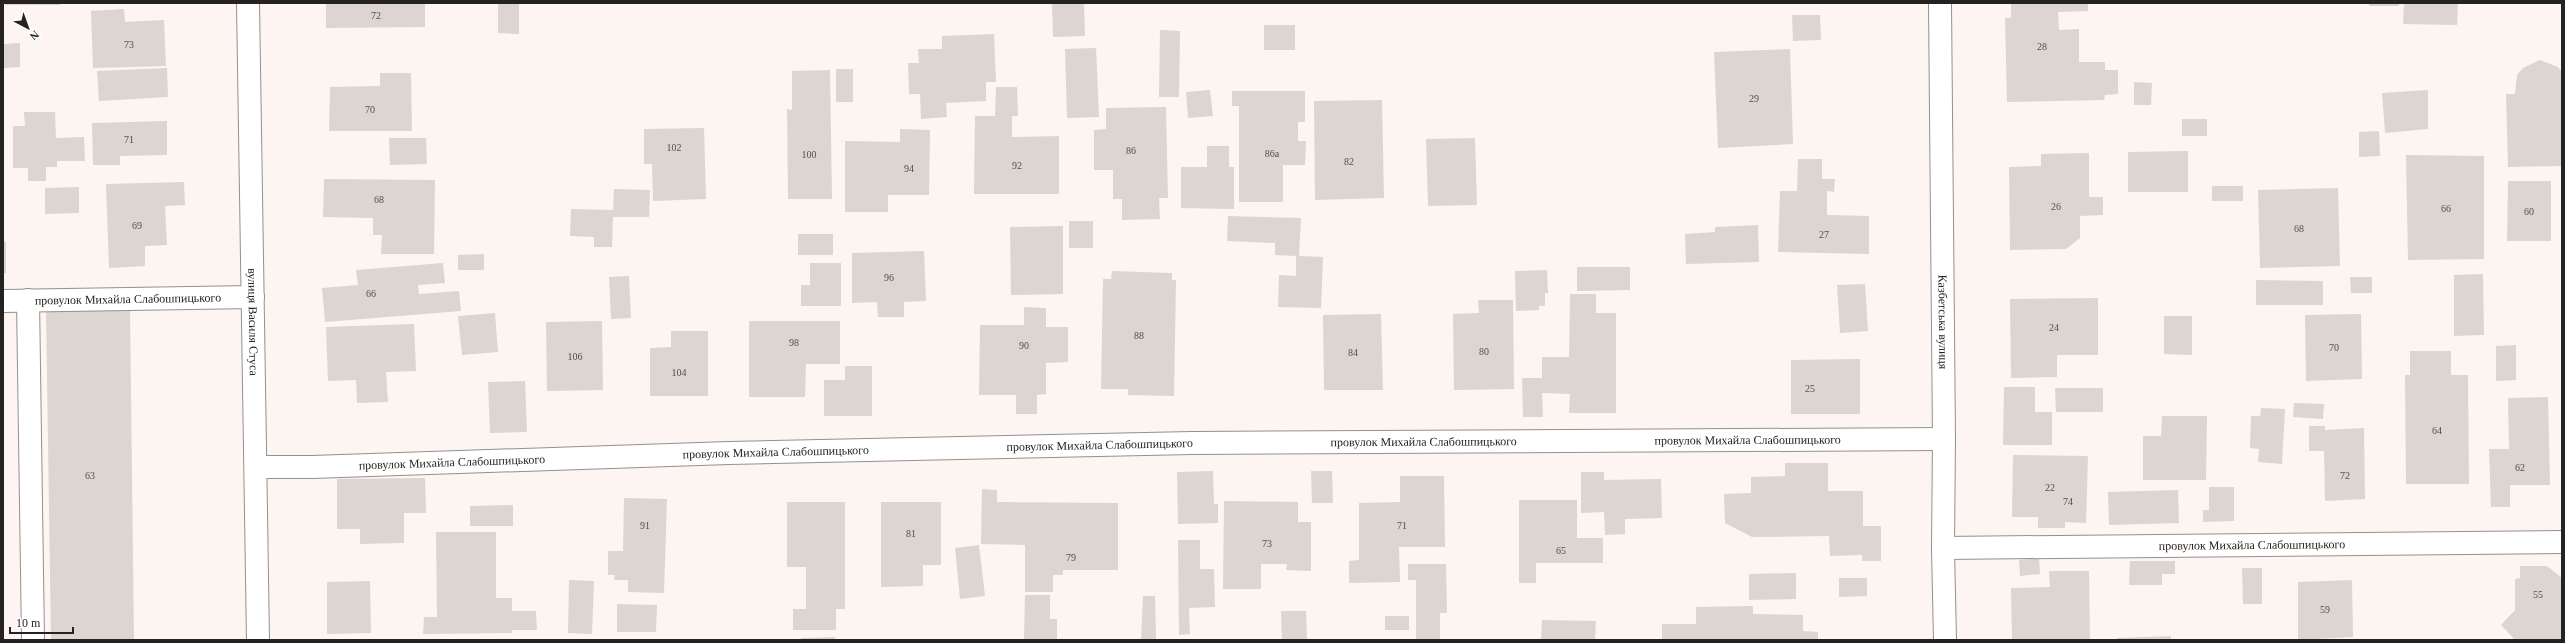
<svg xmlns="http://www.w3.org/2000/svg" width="2565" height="643" font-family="'Times New Roman',serif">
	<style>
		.building { fill: #dcd5d1 }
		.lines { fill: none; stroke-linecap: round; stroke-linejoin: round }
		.service-casing { stroke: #968f8c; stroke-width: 24 }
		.minor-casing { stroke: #968f8c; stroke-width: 24 }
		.service { stroke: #fff; stroke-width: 22 }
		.minor { stroke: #fff; stroke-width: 22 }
		.labels { text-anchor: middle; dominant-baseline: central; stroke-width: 3; stroke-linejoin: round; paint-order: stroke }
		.number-label { font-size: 10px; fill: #53504d }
		.street-label { font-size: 12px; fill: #252321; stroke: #fff }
	</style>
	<rect width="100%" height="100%" fill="#fcf5f1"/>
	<path class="building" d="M 5,3 L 60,3 L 60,5 L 5,5 Z
		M 326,3 L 425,3 L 425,27 L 326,28 Z
		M 498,3 L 519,3 L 519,34 L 498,33 Z
		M 1052,3 L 1084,3 L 1085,36 L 1053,37 Z
		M 2011,3 L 2088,3 L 2088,11 L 2058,12 L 2059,30 L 2079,29 L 2079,62 L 2105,62 L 2105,70 L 2118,70 L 2118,94 L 2105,95 L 2104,100 L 2007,102 L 2005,18 L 2011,18 Z
		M 2369,3 L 2399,3 L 2399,6 L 2369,6 Z
		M 2404,3 L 2458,3 L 2457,25 L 2403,24 Z
		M 124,9 L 125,22 L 164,20 L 166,66 L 93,68 L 91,11 Z
		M 1792,15 L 1820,15 L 1821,40 L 1793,41 Z
		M 1264,25 L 1295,25 L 1295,50 L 1264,50 Z
		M 1160,30 L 1180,31 L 1179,97 L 1159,97 Z
		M 994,34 L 996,82 L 986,82 L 986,101 L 946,103 L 947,117 L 921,119 L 920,94 L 909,94 L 908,63 L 919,63 L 918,49 L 942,49 L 942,36 Z
		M 20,43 L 20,67 L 3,68 L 3,44 Z
		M 1096,48 L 1099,117 L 1067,118 L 1065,49 Z
		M 1790,49 L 1793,144 L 1718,148 L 1714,52 Z
		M 2540,60 L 2558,67 L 2562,72 L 2562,166 L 2508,167 L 2506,94 L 2515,94 L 2517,75 L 2523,68 Z
		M 167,68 L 168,97 L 99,101 L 97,71 Z
		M 836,69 L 853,69 L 853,102 L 836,102 Z
		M 830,70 L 832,199 L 788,199 L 787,109 L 792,110 L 792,71 Z
		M 380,73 L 411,73 L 412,131 L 329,131 L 330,87 L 380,86 Z
		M 2134,82 L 2152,83 L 2151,105 L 2134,105 Z
		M 996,87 L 1017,87 L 1018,116 L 1012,116 L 1012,137 L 1059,136 L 1059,194 L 974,194 L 975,116 L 995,116 Z
		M 1210,90 L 1213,116 L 1188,118 L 1186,92 Z
		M 2428,90 L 2428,129 L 2385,133 L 2382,93 Z
		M 1232,91 L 1305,91 L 1305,122 L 1298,122 L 1298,141 L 1306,141 L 1305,165 L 1283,165 L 1283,202 L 1239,202 L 1239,106 L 1232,106 Z
		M 1382,100 L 1384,198 L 1315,200 L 1314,101 Z
		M 1166,107 L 1168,198 L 1159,198 L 1160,219 L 1122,220 L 1122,199 L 1113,199 L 1113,170 L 1094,170 L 1094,130 L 1106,129 L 1106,108 Z
		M 24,112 L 55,112 L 56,138 L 84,137 L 85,161 L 57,161 L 57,167 L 46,167 L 46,181 L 28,181 L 28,168 L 13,168 L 13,126 L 25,126 Z
		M 2182,119 L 2207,119 L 2207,136 L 2182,136 Z
		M 167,121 L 167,155 L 120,156 L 120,165 L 93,165 L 92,123 Z
		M 704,128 L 706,199 L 653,201 L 652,164 L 644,164 L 644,129 Z
		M 900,129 L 930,130 L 929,195 L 888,195 L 888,212 L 845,212 L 845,141 L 900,142 Z
		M 2379,131 L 2380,156 L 2359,157 L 2359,132 Z
		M 389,138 L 426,138 L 427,164 L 390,165 Z
		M 1475,138 L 1477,205 L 1428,206 L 1426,139 Z
		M 1207,146 L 1229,146 L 1229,167 L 1234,167 L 1234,209 L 1181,208 L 1181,167 L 1207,167 Z
		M 2188,151 L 2188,192 L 2128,192 L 2128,152 Z
		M 2089,153 L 2089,197 L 2103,197 L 2103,215 L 2080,216 L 2080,238 L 2066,249 L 2010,250 L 2009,167 L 2041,166 L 2041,154 Z
		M 2406,155 L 2484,156 L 2484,259 L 2408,260 Z
		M 1798,159 L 1822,159 L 1822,179 L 1835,179 L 1834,192 L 1827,191 L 1827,215 L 1869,216 L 1869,254 L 1778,252 L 1780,191 L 1797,191 Z
		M 324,179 L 435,180 L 434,254 L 381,254 L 382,235 L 373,235 L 373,218 L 323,217 Z
		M 2508,181 L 2551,181 L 2551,241 L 2507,241 Z
		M 184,182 L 185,205 L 165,206 L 167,245 L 145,246 L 145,266 L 109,268 L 106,184 Z
		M 2212,186 L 2243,186 L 2243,201 L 2212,201 Z
		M 79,187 L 79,213 L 45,214 L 45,188 Z
		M 2338,188 L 2340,266 L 2260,268 L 2258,190 Z
		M 614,189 L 650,190 L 649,217 L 613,217 L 612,247 L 594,247 L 594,237 L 570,236 L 571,209 L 613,210 Z
		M 1228,216 L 1301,218 L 1299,256 L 1323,257 L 1321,308 L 1278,307 L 1279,275 L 1296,276 L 1296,256 L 1275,255 L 1275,243 L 1227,241 Z
		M 1069,221 L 1093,221 L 1093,248 L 1069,248 Z
		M 1758,225 L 1759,262 L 1686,264 L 1685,234 L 1715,232 L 1715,227 Z
		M 1063,226 L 1063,294 L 1011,295 L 1010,227 Z
		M 798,234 L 833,234 L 833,255 L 798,255 Z
		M 3,241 L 6,242 L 6,273 L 3,273 Z
		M 924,251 L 926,301 L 904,302 L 904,317 L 878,317 L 877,302 L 852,303 L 852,253 Z
		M 484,254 L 484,270 L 458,270 L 458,255 Z
		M 443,263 L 445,283 L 418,285 L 419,294 L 459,291 L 461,311 L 325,322 L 322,288 L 358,285 L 356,270 Z
		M 810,263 L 841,263 L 841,306 L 801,306 L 801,285 L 810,285 Z
		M 1577,267 L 1630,267 L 1630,290 L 1577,291 Z
		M 1547,270 L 1548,293 L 1545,293 L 1545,306 L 1539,306 L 1539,310 L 1516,311 L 1515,271 Z
		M 1112,271 L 1172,273 L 1172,280 L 1176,280 L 1174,396 L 1128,395 L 1128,389 L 1101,389 L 1103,279 L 1111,279 Z
		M 2483,274 L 2484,335 L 2454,336 L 2454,275 Z
		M 629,276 L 631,318 L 611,319 L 609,277 Z
		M 2350,277 L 2372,277 L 2372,293 L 2351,293 Z
		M 2256,280 L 2323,281 L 2323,305 L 2256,305 Z
		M 1865,284 L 1868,331 L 1840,333 L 1837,285 Z
		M 1570,294 L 1596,294 L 1596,313 L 1616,313 L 1616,413 L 1569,413 L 1570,394 L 1542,393 L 1543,417 L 1523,417 L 1522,378 L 1542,378 L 1542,357 L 1569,357 Z
		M 2098,298 L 2098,355 L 2057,355 L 2057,377 L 2011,378 L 2010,299 Z
		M 1478,300 L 1513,300 L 1514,389 L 1454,390 L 1453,314 L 1479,313 Z
		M 1024,307 L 1046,308 L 1046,327 L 1068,327 L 1068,362 L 1046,363 L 1046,394 L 1037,395 L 1037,414 L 1016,414 L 1016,395 L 979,395 L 980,325 L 1024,325 Z
		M 130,309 L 134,640 L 51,640 L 46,310 Z
		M 495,313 L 498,352 L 462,355 L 458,316 Z
		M 1381,314 L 1383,390 L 1324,390 L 1323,315 Z
		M 2361,314 L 2362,379 L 2306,381 L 2305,315 Z
		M 2164,316 L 2192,316 L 2192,355 L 2164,354 Z
		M 602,321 L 603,390 L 547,391 L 546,322 Z
		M 749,321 L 840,321 L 840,364 L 806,364 L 805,397 L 749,397 Z
		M 414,324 L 416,371 L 386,372 L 388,402 L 357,403 L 356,380 L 328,381 L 326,327 Z
		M 671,331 L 708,331 L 708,396 L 650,396 L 650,348 L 671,347 Z
		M 2516,345 L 2516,380 L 2496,381 L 2496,346 Z
		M 2410,351 L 2451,351 L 2451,375 L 2468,375 L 2469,484 L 2406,484 L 2405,375 L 2410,375 Z
		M 1860,359 L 1860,414 L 1791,414 L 1791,360 Z
		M 845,366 L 872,366 L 872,416 L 824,416 L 824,380 L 845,380 Z
		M 525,381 L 527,432 L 490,433 L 488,382 Z
		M 2004,387 L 2035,387 L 2035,412 L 2052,412 L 2052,445 L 2003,445 Z
		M 2055,388 L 2103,388 L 2103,412 L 2056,412 Z
		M 2548,397 L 2550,485 L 2510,485 L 2510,507 L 2491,507 L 2489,449 L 2509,449 L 2508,398 Z
		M 2294,403 L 2324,404 L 2323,419 L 2293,417 Z
		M 2261,408 L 2285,409 L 2282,464 L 2258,462 L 2259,449 L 2250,448 L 2251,416 L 2260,416 Z
		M 2162,416 L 2207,416 L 2206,480 L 2143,480 L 2143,436 L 2161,436 Z
		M 2309,426 L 2325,426 L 2325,430 L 2364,428 L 2365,499 L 2325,501 L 2324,451 L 2309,451 Z
		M 2013,455 L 2088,456 L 2086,523 L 2065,522 L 2065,528 L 2038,528 L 2038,517 L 2012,517 Z
		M 1785,463 L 1828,463 L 1828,491 L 1863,491 L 1863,526 L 1881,526 L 1881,561 L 1862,561 L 1862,555 L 1830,556 L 1829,536 L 1752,537 L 1725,523 L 1724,494 L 1751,493 L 1751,477 L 1785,476 Z
		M 1213,471 L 1214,504 L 1218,504 L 1218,523 L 1178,524 L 1177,472 Z
		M 1311,471 L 1332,471 L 1333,503 L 1312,503 Z
		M 1581,472 L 1604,472 L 1604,480 L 1661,479 L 1662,518 L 1625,519 L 1625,534 L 1605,535 L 1604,512 L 1581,513 Z
		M 1400,476 L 1444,476 L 1445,547 L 1399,547 L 1400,582 L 1349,583 L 1349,561 L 1359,560 L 1359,503 L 1400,502 Z
		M 425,478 L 426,513 L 404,513 L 404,543 L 360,544 L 360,529 L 337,529 L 337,479 Z
		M 2209,487 L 2234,487 L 2234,521 L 2203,522 L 2203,510 L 2209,510 Z
		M 982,489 L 997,490 L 997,502 L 1118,503 L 1118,570 L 1063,570 L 1063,575 L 1053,575 L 1053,592 L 1025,592 L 1025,545 L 981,544 Z
		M 2178,490 L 2179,523 L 2109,525 L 2108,492 Z
		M 624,498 L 667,499 L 664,593 L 628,592 L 628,580 L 614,580 L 615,575 L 608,575 L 608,551 L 623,551 Z
		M 1519,500 L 1577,500 L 1577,538 L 1603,538 L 1603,563 L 1536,563 L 1536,583 L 1519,583 Z
		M 1224,501 L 1298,502 L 1298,522 L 1311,522 L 1311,571 L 1286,570 L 1287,564 L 1261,564 L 1261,589 L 1223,589 Z
		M 787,502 L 845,502 L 845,609 L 836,609 L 836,630 L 793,630 L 793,609 L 806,609 L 806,567 L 787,567 Z
		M 881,502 L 941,502 L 941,565 L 923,565 L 923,586 L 881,587 Z
		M 513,505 L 513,526 L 470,526 L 470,506 Z
		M 436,532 L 496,532 L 496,598 L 512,598 L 512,611 L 536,611 L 537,630 L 512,630 L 512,633 L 423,634 L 424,617 L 437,617 Z
		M 1178,540 L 1200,540 L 1200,569 L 1214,569 L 1215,607 L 1189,608 L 1190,634 L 1179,635 Z
		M 979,545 L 985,596 L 960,599 L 955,548 Z
		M 2039,558 L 2040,574 L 2020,576 L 2019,560 Z
		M 2130,561 L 2175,561 L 2175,574 L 2162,574 L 2162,585 L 2129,585 Z
		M 1408,564 L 1446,564 L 1447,613 L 1440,613 L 1440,640 L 1416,640 L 1416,580 L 1408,580 Z
		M 2520,566 L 2547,566 L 2562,578 L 2562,640 L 2515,640 L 2501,625 L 2515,610 L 2515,579 L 2520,578 Z
		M 2242,568 L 2262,568 L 2262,604 L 2243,604 Z
		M 2049,571 L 2089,571 L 2090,640 L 2012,640 L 2011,588 L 2050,587 Z
		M 1796,573 L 1796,599 L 1749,600 L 1749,574 Z
		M 1839,578 L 1867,578 L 1867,596 L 1839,597 Z
		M 569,580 L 594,581 L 592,634 L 568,633 Z
		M 2352,580 L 2353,637 L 2298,640 L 2298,582 Z
		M 370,581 L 371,633 L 327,634 L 327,582 Z
		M 1025,595 L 1050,595 L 1050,619 L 1057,619 L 1057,640 L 1024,640 Z
		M 1143,596 L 1155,596 L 1156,640 L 1141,640 Z
		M 617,604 L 657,605 L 656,632 L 617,632 Z
		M 1753,606 L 1753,614 L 1803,615 L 1803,631 L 1818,632 L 1818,640 L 1662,640 L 1662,624 L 1696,624 L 1696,607 Z
		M 1281,611 L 1306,611 L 1307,640 L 1282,640 Z
		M 1385,616 L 1409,616 L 1409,630 L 1385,630 Z
		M 1542,620 L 1596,621 L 1595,640 L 1541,640 Z
		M 2171,636 L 2171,640 L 2117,640 L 2117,638 Z
		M 835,637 L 835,640 L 801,640 L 801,638 Z"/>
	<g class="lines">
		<g class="service-casing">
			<path id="service" d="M 28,300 L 33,640"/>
		</g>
		<g class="minor-casing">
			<g id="minor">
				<path id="s1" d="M 248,3 L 258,640"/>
				<path id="s2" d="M 1940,3 L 1944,439 L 1943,548 L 1945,640"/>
				<path id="s3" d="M 3,301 L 253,297"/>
				<path id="s4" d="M 256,467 L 312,467 L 729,453 L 1192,443 L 1944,439"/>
				<path id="s5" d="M 1943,548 L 2562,542"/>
			</g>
		</g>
		<use href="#service" class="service"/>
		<use href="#minor" class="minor"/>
	</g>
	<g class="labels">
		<g class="number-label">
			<text x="376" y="15">72</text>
			<text x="129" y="44">73</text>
			<text x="2042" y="46">28</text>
			<text x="1754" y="98">29</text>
			<text x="370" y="109">70</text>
			<text x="129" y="139">71</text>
			<text x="674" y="147">102</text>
			<text x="1131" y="150">86</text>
			<text x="1272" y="153">86а</text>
			<text x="809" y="154">100</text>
			<text x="1349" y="161">82</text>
			<text x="1017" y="165">92</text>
			<text x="909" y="168">94</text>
			<text x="379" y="199">68</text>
			<text x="2056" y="206">26</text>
			<text x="2446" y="208">66</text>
			<text x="2529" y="211">60</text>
			<text x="137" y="225">69</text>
			<text x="2299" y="228">68</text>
			<text x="1824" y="234">27</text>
			<text x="889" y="277">96</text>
			<text x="371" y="293">66</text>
			<text x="2054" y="327">24</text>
			<text x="1139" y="335">88</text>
			<text x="794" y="342">98</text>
			<text x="1024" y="345">90</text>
			<text x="2334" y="347">70</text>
			<text x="1484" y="351">80</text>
			<text x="1353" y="352">84</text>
			<text x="575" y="356">106</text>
			<text x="679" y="372">104</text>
			<text x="1810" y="388">25</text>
			<text x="2437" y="430">64</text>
			<text x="2520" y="467">62</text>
			<text x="90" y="475">63</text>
			<text x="2345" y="475">72</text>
			<text x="2050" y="487">22</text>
			<text x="2068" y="501">74</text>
			<text x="645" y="525">91</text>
			<text x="1402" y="525">71</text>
			<text x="911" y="533">81</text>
			<text x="1267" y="543">73</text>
			<text x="1561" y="550">65</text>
			<text x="1071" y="557">79</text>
			<text x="2538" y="594">55</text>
			<text x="2325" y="609">59</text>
		</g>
		<g class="street-label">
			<text stroke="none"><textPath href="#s3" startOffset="125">провулок Михайла Слабошпицького</textPath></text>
			<text stroke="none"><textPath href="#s1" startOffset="319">вулиця Василя Стуса</textPath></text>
			<text stroke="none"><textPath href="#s2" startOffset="319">Казбетська вулиця</textPath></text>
			<text stroke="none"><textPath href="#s4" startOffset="1492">провулок Михайла Слабошпицького</textPath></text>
			<text stroke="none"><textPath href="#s4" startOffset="1168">провулок Михайла Слабошпицького</textPath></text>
			<text stroke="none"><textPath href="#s4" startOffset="844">провулок Михайла Слабошпицького</textPath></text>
			<text stroke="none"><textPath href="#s4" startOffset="520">провулок Михайла Слабошпицького</textPath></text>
			<text stroke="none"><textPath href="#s4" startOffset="196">провулок Михайла Слабошпицького</textPath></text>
			<text stroke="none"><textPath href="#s5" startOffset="309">провулок Михайла Слабошпицького</textPath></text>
		</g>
	</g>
	<rect width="2565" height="643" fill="none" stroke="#252321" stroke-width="8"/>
	<g transform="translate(28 28) rotate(139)" stroke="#ffffff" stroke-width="3" paint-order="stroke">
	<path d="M0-3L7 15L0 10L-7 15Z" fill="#252321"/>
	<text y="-6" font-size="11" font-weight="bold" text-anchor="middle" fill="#252321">N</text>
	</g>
	<path d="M10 627v6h63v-6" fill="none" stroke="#252321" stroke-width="2"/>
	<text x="16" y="627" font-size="12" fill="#252321" stroke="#ffffff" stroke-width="3" paint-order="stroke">10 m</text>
</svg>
